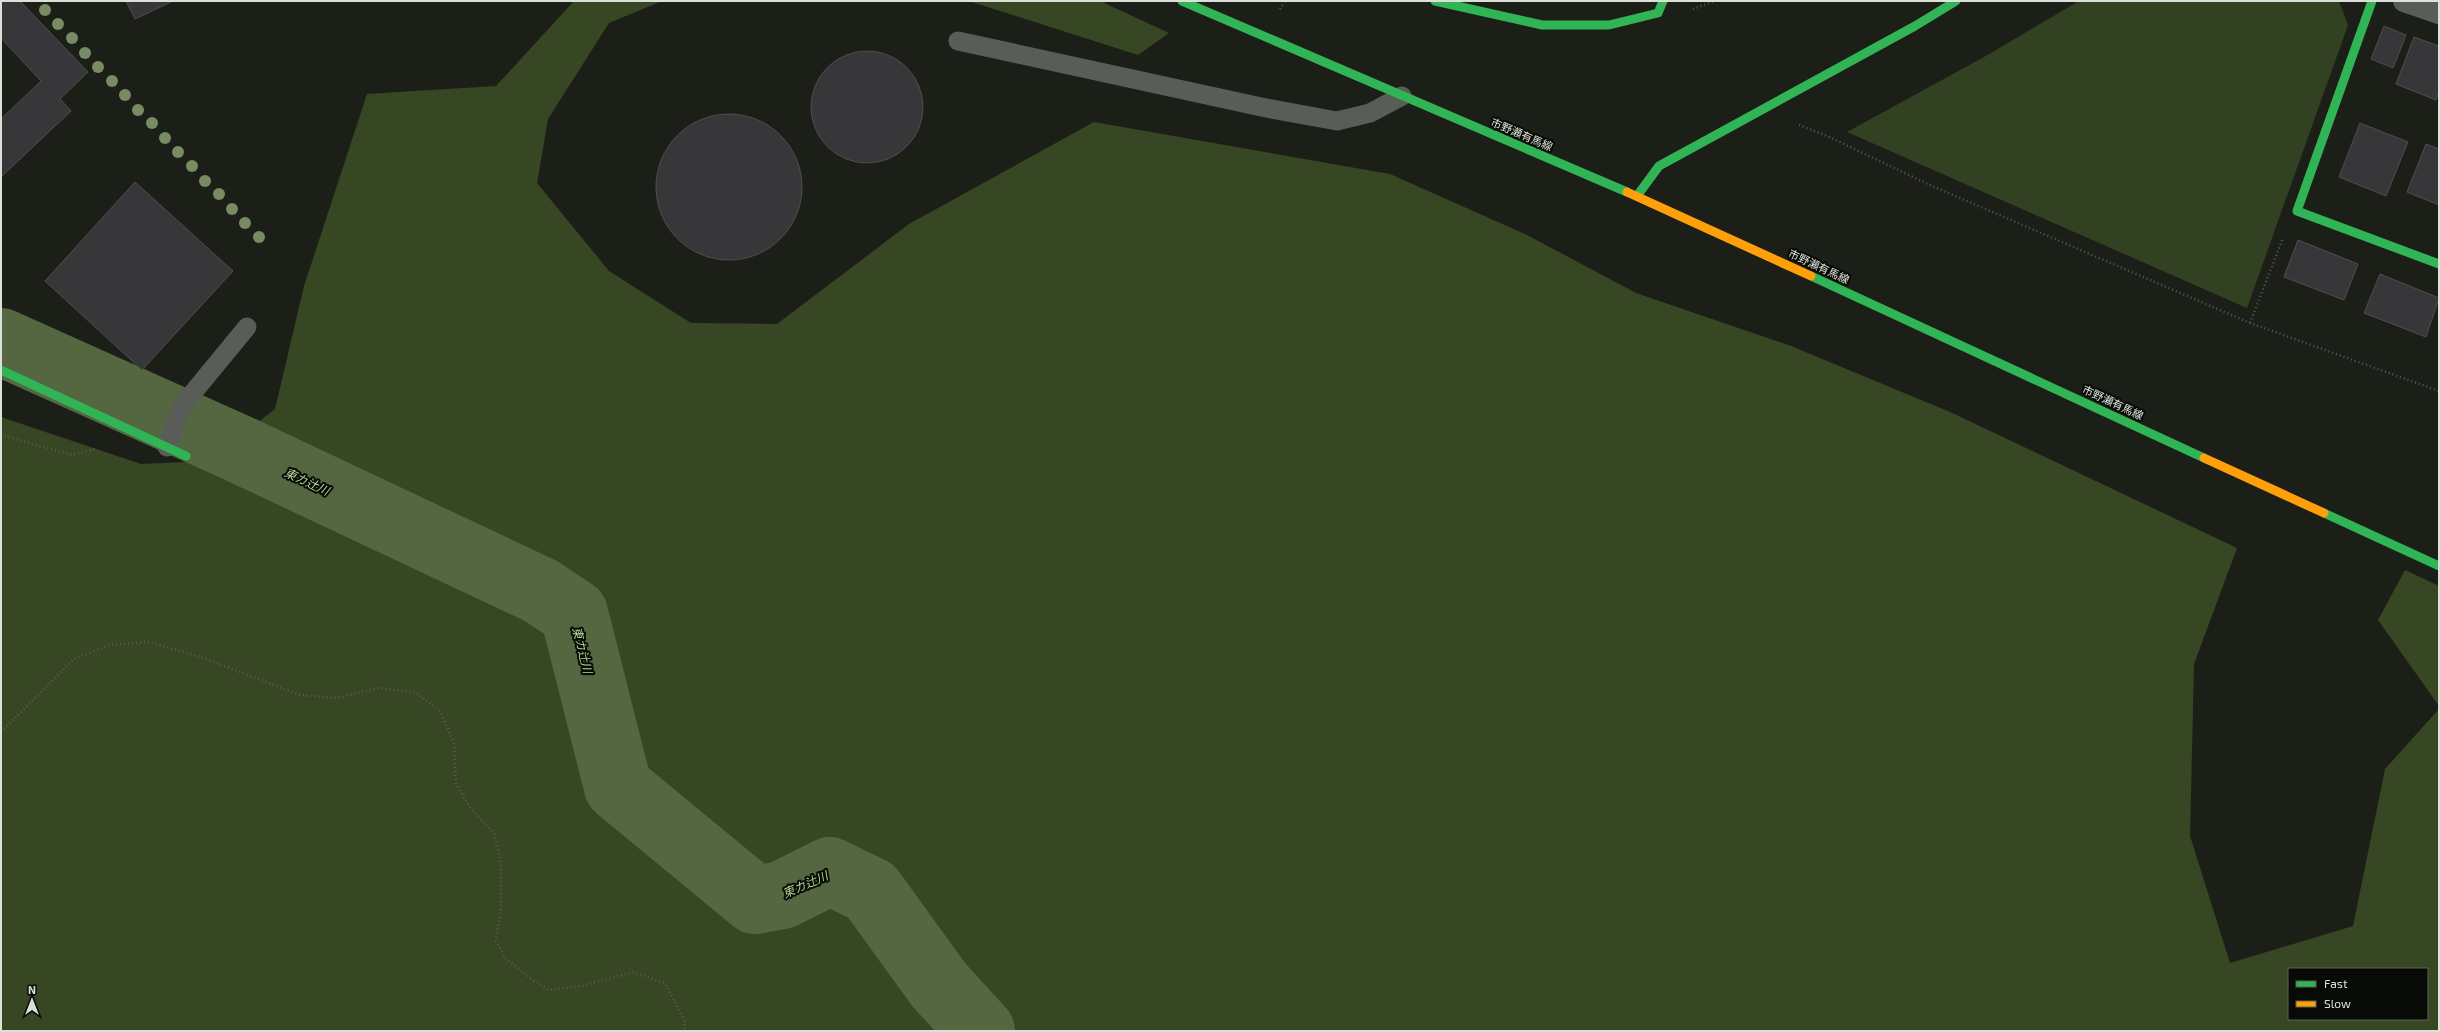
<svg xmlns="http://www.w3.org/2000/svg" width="2440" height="1032" font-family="'Exo 2','Noto Sans JP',sans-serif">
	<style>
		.green { fill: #334123 }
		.forest { fill: #374723; fill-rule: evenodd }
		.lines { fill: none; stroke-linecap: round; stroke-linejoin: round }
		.river { stroke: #546740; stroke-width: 68 }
		.building { fill: #37373a; stroke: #4d4e4e }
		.path { stroke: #595b57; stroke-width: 2.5; stroke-dasharray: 1 3; stroke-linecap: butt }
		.lane { stroke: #595c57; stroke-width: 19 }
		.street { stroke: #595c57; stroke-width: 22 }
		.fast { stroke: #30b455; stroke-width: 9 }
		.slow { stroke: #ff9f0a; stroke-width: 9 }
		.tree { fill: #788b63 }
		.labels { text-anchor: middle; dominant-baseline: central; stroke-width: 4; stroke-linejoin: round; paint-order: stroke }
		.street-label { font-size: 11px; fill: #dce1d8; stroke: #080a06 }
		.water-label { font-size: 12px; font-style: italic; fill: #b7d895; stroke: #080a06 }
	</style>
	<rect width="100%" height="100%" fill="#1c1f18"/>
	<path class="green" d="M 2079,1 L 2339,1 L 2348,25 L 2247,308 L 1847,132 L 1984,57 Z"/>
	<path class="forest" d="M 574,1 L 662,1 L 609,23 L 548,119 L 537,183 L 609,271 L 691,323 L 777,324 L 909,224 L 1094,122 L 1390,174 L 1527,235 L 1636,293 L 1791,346 L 1950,412 L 2237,548 L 2194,664 L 2190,836 L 2230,963 L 2353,926 L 2385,769 L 2439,709 L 2439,1031 L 1,1031 L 1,417 L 141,464 L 209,461 L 275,409 L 304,286 L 367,94 L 496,86 ZM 2289,969 L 2427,969 L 2427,1019 L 2289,1019 Z
		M 969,1 L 1100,1 L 1169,33 L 1138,55 Z
		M 2405,570 L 2439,586 L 2439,706 L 2378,620 Z"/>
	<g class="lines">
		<path class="river" d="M 1,342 L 235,447 L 541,591 L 574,613 L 618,787 L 755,900 L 782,895 L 830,871 L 871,891 L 939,985 L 981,1031"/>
	</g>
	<path class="building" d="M 1,1 L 20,1 L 88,72 L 60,99 L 71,111 L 1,177 L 1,119 L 41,81 L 1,38 Z
		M 126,1 L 173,1 L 135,19 Z
		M 2384,26 L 2406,35 L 2393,68 L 2371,59 Z
		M 2414,37 L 2439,46 L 2439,91 L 2436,100 L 2396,84 Z
		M811 107a56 56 0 1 1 112 0a56 56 0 1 1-112 0Z
		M656 187a73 73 0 1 1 146 0a73 73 0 1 1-146 0Z
		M 2360,123 L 2408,142 L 2386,196 L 2339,177 Z
		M 2426,144 L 2439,149 L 2439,205 L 2407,192 Z
		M 135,182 L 233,271 L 142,370 L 45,281 Z
		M 2298,240 L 2358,264 L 2344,300 L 2284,277 Z
		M 2380,274 L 2439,298 L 2426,337 L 2364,313 Z"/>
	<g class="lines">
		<path class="path" d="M 1280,9 L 1285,1
			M 1693,9 L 1715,1
			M 1799,125 L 1827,136 L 1932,186 L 2250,323 L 2439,391
			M 2250,323 L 2283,238
			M 1,435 L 72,455 L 95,449
			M 1,732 L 74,659 L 110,645 L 149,642 L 204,658 L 300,695 L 337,698 L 379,688 L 415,692 L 440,711 L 454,743 L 456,783 L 470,808 L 494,833 L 501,863 L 501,908 L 496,941 L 505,958 L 530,978 L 549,990 L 582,986 L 633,972 L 665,983 L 685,1022 L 684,1031"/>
		<path class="lane" d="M 958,41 L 1266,108 L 1337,121 L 1370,113 L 1402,96
			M 167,447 L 182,406 L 247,327"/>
		<path class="street" d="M 2404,1 L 2439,13"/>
		<path class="fast" d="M 1182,1 L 1627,192
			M 1435,1 L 1542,25 L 1609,25 L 1658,13 L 1663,1
			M 2372,1 L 2297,211 L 2439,264
			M 1637,196 L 1659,166 L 1915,26 L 1956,1
			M 1811,276 L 2204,458
			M 1,370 L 186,456
			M 2324,513 L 2439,566"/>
		<path class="slow" d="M 1627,192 L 1811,276
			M 2204,458 L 2324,513"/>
	</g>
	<g class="tree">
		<circle cx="45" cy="10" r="6"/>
		<circle cx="58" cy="24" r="6"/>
		<circle cx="72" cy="38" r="6"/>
		<circle cx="85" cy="53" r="6"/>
		<circle cx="98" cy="67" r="6"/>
		<circle cx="112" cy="81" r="6"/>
		<circle cx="125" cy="95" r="6"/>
		<circle cx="138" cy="110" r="6"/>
		<circle cx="152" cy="123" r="6"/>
		<circle cx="165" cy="138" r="6"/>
		<circle cx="178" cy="152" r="6"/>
		<circle cx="192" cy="166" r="6"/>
		<circle cx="205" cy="181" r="6"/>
		<circle cx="219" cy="194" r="6"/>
		<circle cx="232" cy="209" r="6"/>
		<circle cx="245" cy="223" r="6"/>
		<circle cx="259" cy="237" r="6"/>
	</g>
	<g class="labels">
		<g class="street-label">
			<text transform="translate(1522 134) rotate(23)">市野瀬有馬線</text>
			<text transform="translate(1819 266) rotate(25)">市野瀬有馬線</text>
			<text transform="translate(2113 402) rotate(25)">市野瀬有馬線</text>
		</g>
		<g class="water-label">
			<text transform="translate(307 481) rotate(25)">東カ辻川</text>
			<text transform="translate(583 650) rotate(76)">東カ辻川</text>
			<text transform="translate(805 884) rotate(-24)">東カ辻川</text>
		</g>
	</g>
	<rect width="2440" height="1032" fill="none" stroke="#dce1d8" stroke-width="4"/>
	<rect x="2288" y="968" width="140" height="52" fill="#080a06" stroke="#5d605a"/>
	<rect x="2296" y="981" width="20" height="6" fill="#30b455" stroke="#5d605a"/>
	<text x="2324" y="988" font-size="12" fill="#dce1d8">Fast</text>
	<rect x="2296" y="1001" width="20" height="6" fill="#ff9f0a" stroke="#5d605a"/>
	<text x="2324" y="1008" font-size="12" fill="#dce1d8">Slow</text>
	<g transform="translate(32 1000)" stroke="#080a06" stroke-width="3" paint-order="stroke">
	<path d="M0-3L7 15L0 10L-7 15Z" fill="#dce1d8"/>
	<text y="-6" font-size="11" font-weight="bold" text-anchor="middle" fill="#dce1d8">N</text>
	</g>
</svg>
